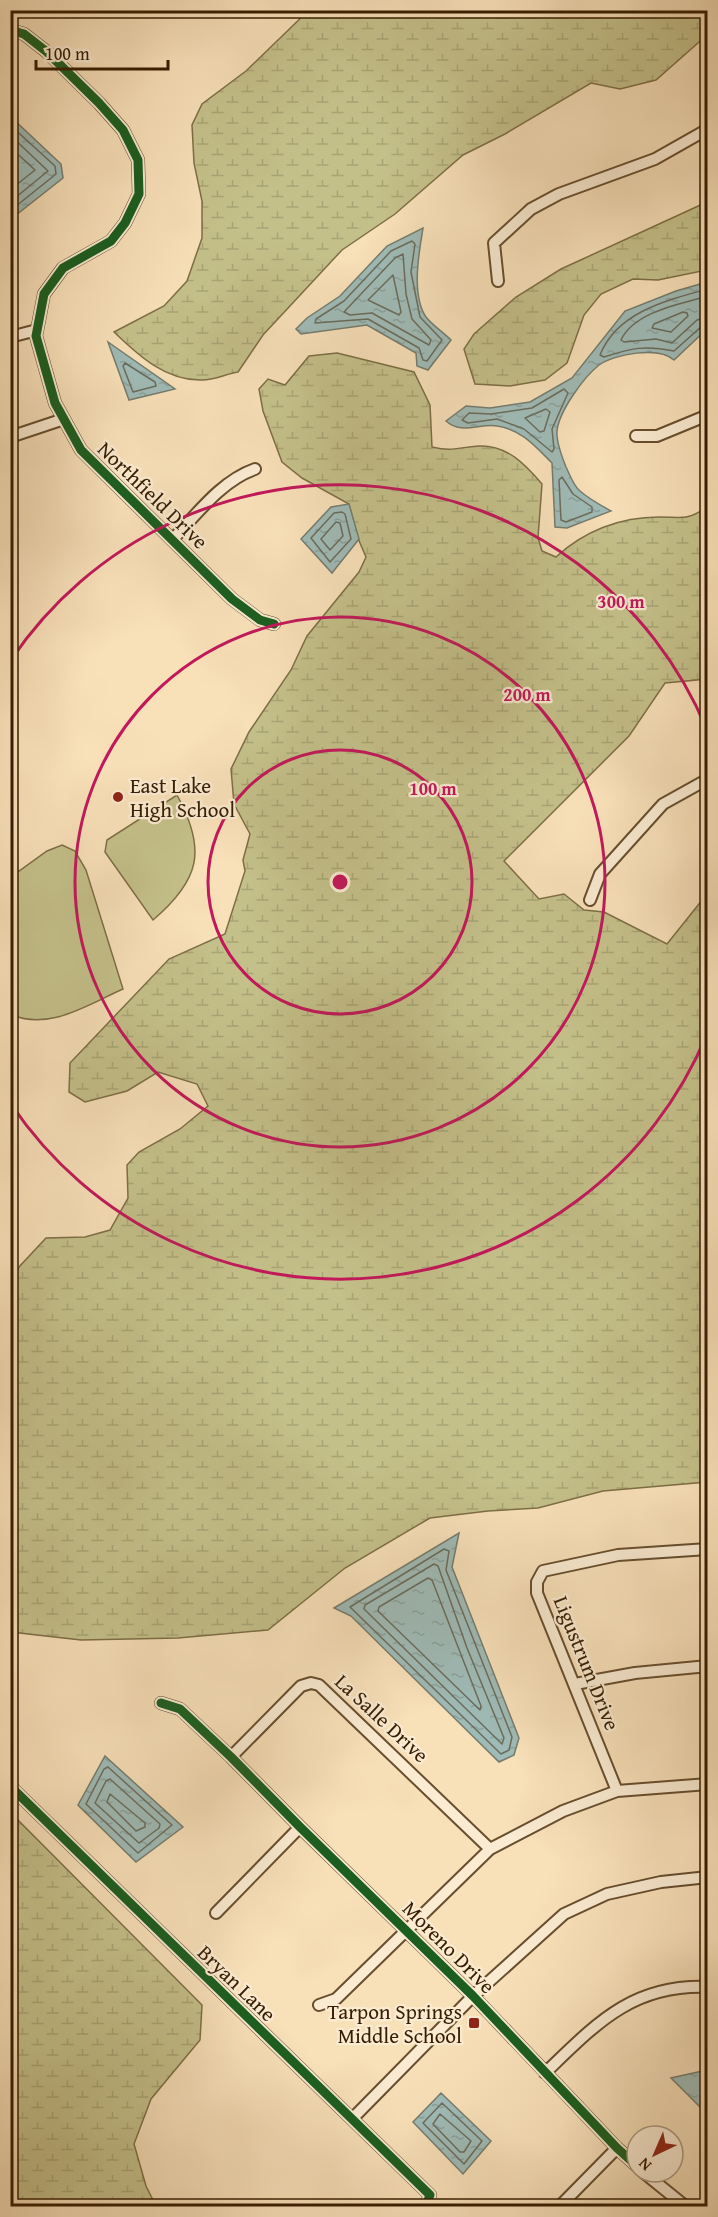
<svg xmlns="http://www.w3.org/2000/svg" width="718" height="2217" font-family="'Gentium Book Plus',serif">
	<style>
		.grass { fill: #c4c08a; stroke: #7e6e45; stroke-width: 1.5 }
		.wetland { fill: url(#wetland-marsh); stroke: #7e6e45; stroke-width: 1.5 }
		.water { fill: url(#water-ripples); stroke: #757c6e; stroke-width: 1.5 }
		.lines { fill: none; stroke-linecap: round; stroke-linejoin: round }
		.shore { stroke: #6b6c5c; stroke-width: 1.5 }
		.minor-casing { stroke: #674e2e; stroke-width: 14 }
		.minor { stroke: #faebd2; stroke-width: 10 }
		.cycleway-casing { stroke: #faebd2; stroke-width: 13 }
		.cycleway { stroke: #1b5e20; stroke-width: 9 }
		.ring { fill: none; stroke: #c2185b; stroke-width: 3 }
		.poi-dot { fill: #8f2418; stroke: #faebd2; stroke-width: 2 }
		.labels { text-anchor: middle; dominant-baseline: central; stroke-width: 4.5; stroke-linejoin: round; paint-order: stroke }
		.street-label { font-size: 21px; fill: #371d00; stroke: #faebd2 }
		.poi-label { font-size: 21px; fill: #371d00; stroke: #faebd2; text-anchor: start }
		.centre { fill: #c2185b; stroke: #faebd2; stroke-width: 3 }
		.ring-label { font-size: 18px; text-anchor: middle; font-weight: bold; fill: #c2185b; stroke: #faebd2; stroke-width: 4.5; stroke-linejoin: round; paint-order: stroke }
	</style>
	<defs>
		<pattern id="wetland-marsh" width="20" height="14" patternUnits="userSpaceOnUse" patternTransform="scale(1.5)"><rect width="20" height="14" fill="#c4c08a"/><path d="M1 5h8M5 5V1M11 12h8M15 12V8" fill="none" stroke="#a9a575"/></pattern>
		<pattern id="water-ripples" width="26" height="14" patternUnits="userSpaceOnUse" patternTransform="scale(1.5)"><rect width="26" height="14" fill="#9fbbb7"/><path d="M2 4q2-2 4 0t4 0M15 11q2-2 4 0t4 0" fill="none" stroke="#8aa09c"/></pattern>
	</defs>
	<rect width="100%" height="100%" fill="#f8e0b9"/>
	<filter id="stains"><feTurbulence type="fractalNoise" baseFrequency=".00333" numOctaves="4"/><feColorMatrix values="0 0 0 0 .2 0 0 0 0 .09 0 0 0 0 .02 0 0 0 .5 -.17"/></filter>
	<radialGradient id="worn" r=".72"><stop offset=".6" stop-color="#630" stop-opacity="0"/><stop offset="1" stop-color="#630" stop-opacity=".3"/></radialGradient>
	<path class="grass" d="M 177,795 C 207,850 200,880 153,920 L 105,852 L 107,840 Z
		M 62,845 L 75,851 L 86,870 L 123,989 C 89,1004 48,1032 10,1014 L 11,877 L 47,851 Z"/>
	<path class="wetland" d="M 308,11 L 707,11 L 707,35 L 656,80 L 620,89 L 591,83 L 505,134 L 463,155 L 395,214 L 342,250 L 263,335 L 238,372 C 226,374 214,380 202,380 C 166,381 139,356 114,332 L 164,306 L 187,281 L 202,238 L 202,201 L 194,163 L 192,125 L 202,104 L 246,71 Z
		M 707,202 L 707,270 L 658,280 L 633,279 L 601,294 L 584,315 L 567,363 L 545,380 L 510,386 L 475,384 L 464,349 L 474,334 L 516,297 L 561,269 Z
		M 337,353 L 414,372 L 430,405 L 432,447 C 454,452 458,447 479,446 C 507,445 525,464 542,484 L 538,538 L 542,551 L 556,557 C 584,531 620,517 659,517 C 682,517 687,521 707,507 L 707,679 L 665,683 L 629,736 L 504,861 L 539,899 L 564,894 L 584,910 L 604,912 L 667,944 L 707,894 L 707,1482 L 603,1491 L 538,1508 L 488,1511 L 430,1518 L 345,1568 L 268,1630 L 178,1638 L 81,1640 L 11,1632 L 10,1290 L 19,1267 L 46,1238 L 85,1237 L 110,1230 L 128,1198 L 127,1165 L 139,1152 L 180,1129 L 208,1106 L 197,1084 L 158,1072 L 127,1091 L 85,1102 L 69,1092 L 70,1063 L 169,959 L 225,934 L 245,871 L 243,860 L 250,834 L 234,804 L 231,769 L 249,732 L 291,670 L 307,636 L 359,572 L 366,557 L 357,536 L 349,504 L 302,478 L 282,462 L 263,411 L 259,389 L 268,379 L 285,385 L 309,356 Z
		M 11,1813 L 202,2005 L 200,2040 L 151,2099 L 134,2144 L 146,2186 L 156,2206 L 11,2206 Z"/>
	<path class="water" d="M 11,117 L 61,164 L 63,178 L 11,219 Z
		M 423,228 C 419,252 411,295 426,317 C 432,325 443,332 451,340 L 428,370 L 417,366 L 416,353 L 367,325 L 301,334 L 296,329 L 307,318 L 340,296 L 387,246 Z
		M 707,282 L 707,329 L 674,360 C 659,346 614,354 599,365 C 584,377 559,411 557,431 C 556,442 562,457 566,467 C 570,475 573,485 580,491 C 589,499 600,505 611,511 L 567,528 L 555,527 L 552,463 C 536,447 521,429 497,426 C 480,423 461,435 446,421 L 466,406 L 490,408 L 530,402 L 572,378 L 625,311 L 676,291 Z
		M 108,342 L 175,389 L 129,400 Z
		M 349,504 L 359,539 L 332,573 L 301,539 L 331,507 Z
		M 459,1533 L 452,1567 L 519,1738 L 514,1755 L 499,1762 L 351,1616 L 334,1608 Z
		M 105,1756 L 183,1827 L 136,1862 L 78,1805 Z
		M 707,2070 L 708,2070 L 707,2114 L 671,2078 Z
		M 441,2093 L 491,2141 L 463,2174 L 413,2122 Z"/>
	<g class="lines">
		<path class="shore" d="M 10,125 L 55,166 L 56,174 L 10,211
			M 10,135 L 48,171 L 10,202
			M 10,147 L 35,170 L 10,190
			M 412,241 L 415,244 L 411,272 L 420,317 L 442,340 L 427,361 L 423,360 L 419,348 L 368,319 L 315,323 L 316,319 L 344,301 L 391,251 Z
			M 403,254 L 406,294 L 412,319 L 431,340 L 429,345 L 372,313 L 350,315 L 344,312 L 395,258 Z
			M 393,275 L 401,312 L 399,315 L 368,300 Z
			M 708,289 C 667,300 617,312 600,355 L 604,357 C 632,348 644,345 674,351 L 702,326 L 708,325
			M 708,296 C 680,304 634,312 621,340 L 624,342 L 656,339 L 672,343 L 697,320 L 708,317
			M 683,312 L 687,313 L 688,316 L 671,332 L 652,328 L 654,324 Z
			M 125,363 L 155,382 L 156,386 L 133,392 L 123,366 Z
			M 564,389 L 568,393 L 552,429 L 554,449 L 552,452 L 524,429 L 497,419 L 468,423 L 462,420 L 469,413 L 491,414 L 532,408 Z
			M 546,409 L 550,412 L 544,431 L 540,432 L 525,418 Z
			M 562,477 L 573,494 L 592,507 L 592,512 L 566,522 L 561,520 L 559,480 Z
			M 342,512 L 345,514 L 351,539 L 330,562 L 311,538 L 334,513 Z
			M 336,522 L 340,523 L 343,536 L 330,550 L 321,539 Z
			M 444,1549 L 449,1551 L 446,1570 L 512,1737 L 509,1750 L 501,1754 L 350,1607 Z
			M 434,1564 L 438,1566 L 467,1648 L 504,1738 L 502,1744 L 364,1609 L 365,1605 Z
			M 428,1578 L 432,1580 L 481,1706 L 480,1710 L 378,1611 L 379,1607 Z
			M 108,1767 L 172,1825 L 138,1853 L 86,1804 L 104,1769 Z
			M 110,1779 L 160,1824 L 159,1828 L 139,1843 L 95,1803 L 106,1781 Z
			M 110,1794 L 145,1823 L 145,1827 L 136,1831 L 107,1802 Z
			M 442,2103 L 482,2141 L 464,2164 L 423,2123 Z
			M 440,2114 L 471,2141 L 464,2152 L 460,2152 L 433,2124 Z"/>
		<g class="minor-casing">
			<path id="minor" d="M 10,30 L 24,34 L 47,52 L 99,103 L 123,130 L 138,160 L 139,194 L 125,223 L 111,241 L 63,268 L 44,294 L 36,336 L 55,403 L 81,450 L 232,599 L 260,620 L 274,624
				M 498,281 L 494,243 L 531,209 L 559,194 L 655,159 L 708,129
				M 10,337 L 37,330
				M 636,436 L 657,436 L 708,415
				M 10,437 L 64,419
				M 173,539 C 197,514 221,481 255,469
				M 590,900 L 600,874 L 663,804 L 708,779
				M 575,1684 L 635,1673 L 708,1666
				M 161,1703 L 180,1709 L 231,1757 L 300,1827 L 473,1996 L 617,2148 L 637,2166
				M 231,1757 L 301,1686 L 311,1683 L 319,1685 L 490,1849
				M 10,1786 L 430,2195 L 426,2206
				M 617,1791 L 537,1593 L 537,1582 L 543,1571 L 618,1555 L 708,1549
				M 216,1913 L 300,1827
				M 319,2005 L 336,1999 L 490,1849 L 563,1811 L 617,1791 L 708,1784
				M 545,2073 C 596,2024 632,1984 708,1987
				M 353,2118 L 473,1996 L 564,1914 L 607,1894 L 661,1882 L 708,1877
				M 643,2172 L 685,2206
				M 560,2206 L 617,2148"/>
		</g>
		<use href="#minor" class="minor"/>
		<g class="cycleway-casing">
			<path id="cycleway" d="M 10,30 L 24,34 L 47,52 L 99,103 L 123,130 L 138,160 L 139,194 L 125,223 L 111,241 L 63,268 L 44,294 L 36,336 L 55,403 L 81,450 L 232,599 L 260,620 L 274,624
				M 161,1703 L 180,1709 L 231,1757 L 300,1827 L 473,1996 L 617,2148 L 637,2166
				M 10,1786 L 430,2195 L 426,2206"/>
		</g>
		<use href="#cycleway" class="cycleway"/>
	</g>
	<g class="ring">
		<circle cx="340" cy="882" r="132"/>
		<circle cx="340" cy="882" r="265"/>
		<path d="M707 1034A397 397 0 0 1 11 1104M11 660A397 397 0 0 1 707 730"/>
	</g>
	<g class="poi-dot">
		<circle cx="118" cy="797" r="6"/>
		<rect x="468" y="2017" width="12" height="12" rx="3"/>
	</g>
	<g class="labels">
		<g class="street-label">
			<text transform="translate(153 495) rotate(44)">Northfield Drive</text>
			<text transform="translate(587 1663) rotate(68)">Ligustrum Drive</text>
			<text transform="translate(382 1718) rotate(43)">La Salle Drive</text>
			<text transform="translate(449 1947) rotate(45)">Moreno Drive</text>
			<text transform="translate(237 1983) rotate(44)">Bryan Lane</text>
		</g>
		<g class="poi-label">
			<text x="130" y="785">East Lake<tspan x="130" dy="24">High School</tspan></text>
			<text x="462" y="2011" text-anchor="end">Tarpon Springs<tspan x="462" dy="24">Middle School</tspan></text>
		</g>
	</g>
	<circle cx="340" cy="882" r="9" class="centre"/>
	<g class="ring-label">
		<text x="621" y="608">300 m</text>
		<text x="527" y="701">200 m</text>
		<text x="433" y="795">100 m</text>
	</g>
	<rect width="718" height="2217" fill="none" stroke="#f8e0b9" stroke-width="36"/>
	<rect x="12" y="12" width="694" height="2193" fill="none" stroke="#371d00" stroke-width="3"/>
	<rect x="18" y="18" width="682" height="2181" fill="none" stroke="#371d00" stroke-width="1.5"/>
	<g transform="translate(655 2154) rotate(224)"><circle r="28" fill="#faebd2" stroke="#ac997e" stroke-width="1.5"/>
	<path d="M0-4.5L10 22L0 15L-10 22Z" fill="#8f2418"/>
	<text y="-9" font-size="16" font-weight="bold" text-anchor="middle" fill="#371d00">N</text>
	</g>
	<path d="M36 60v9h132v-9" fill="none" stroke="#371d00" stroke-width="3"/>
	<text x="45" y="60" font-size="18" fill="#371d00" stroke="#faebd2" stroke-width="4.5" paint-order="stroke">100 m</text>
	<rect width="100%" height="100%" filter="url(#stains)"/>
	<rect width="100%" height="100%" fill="url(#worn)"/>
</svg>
